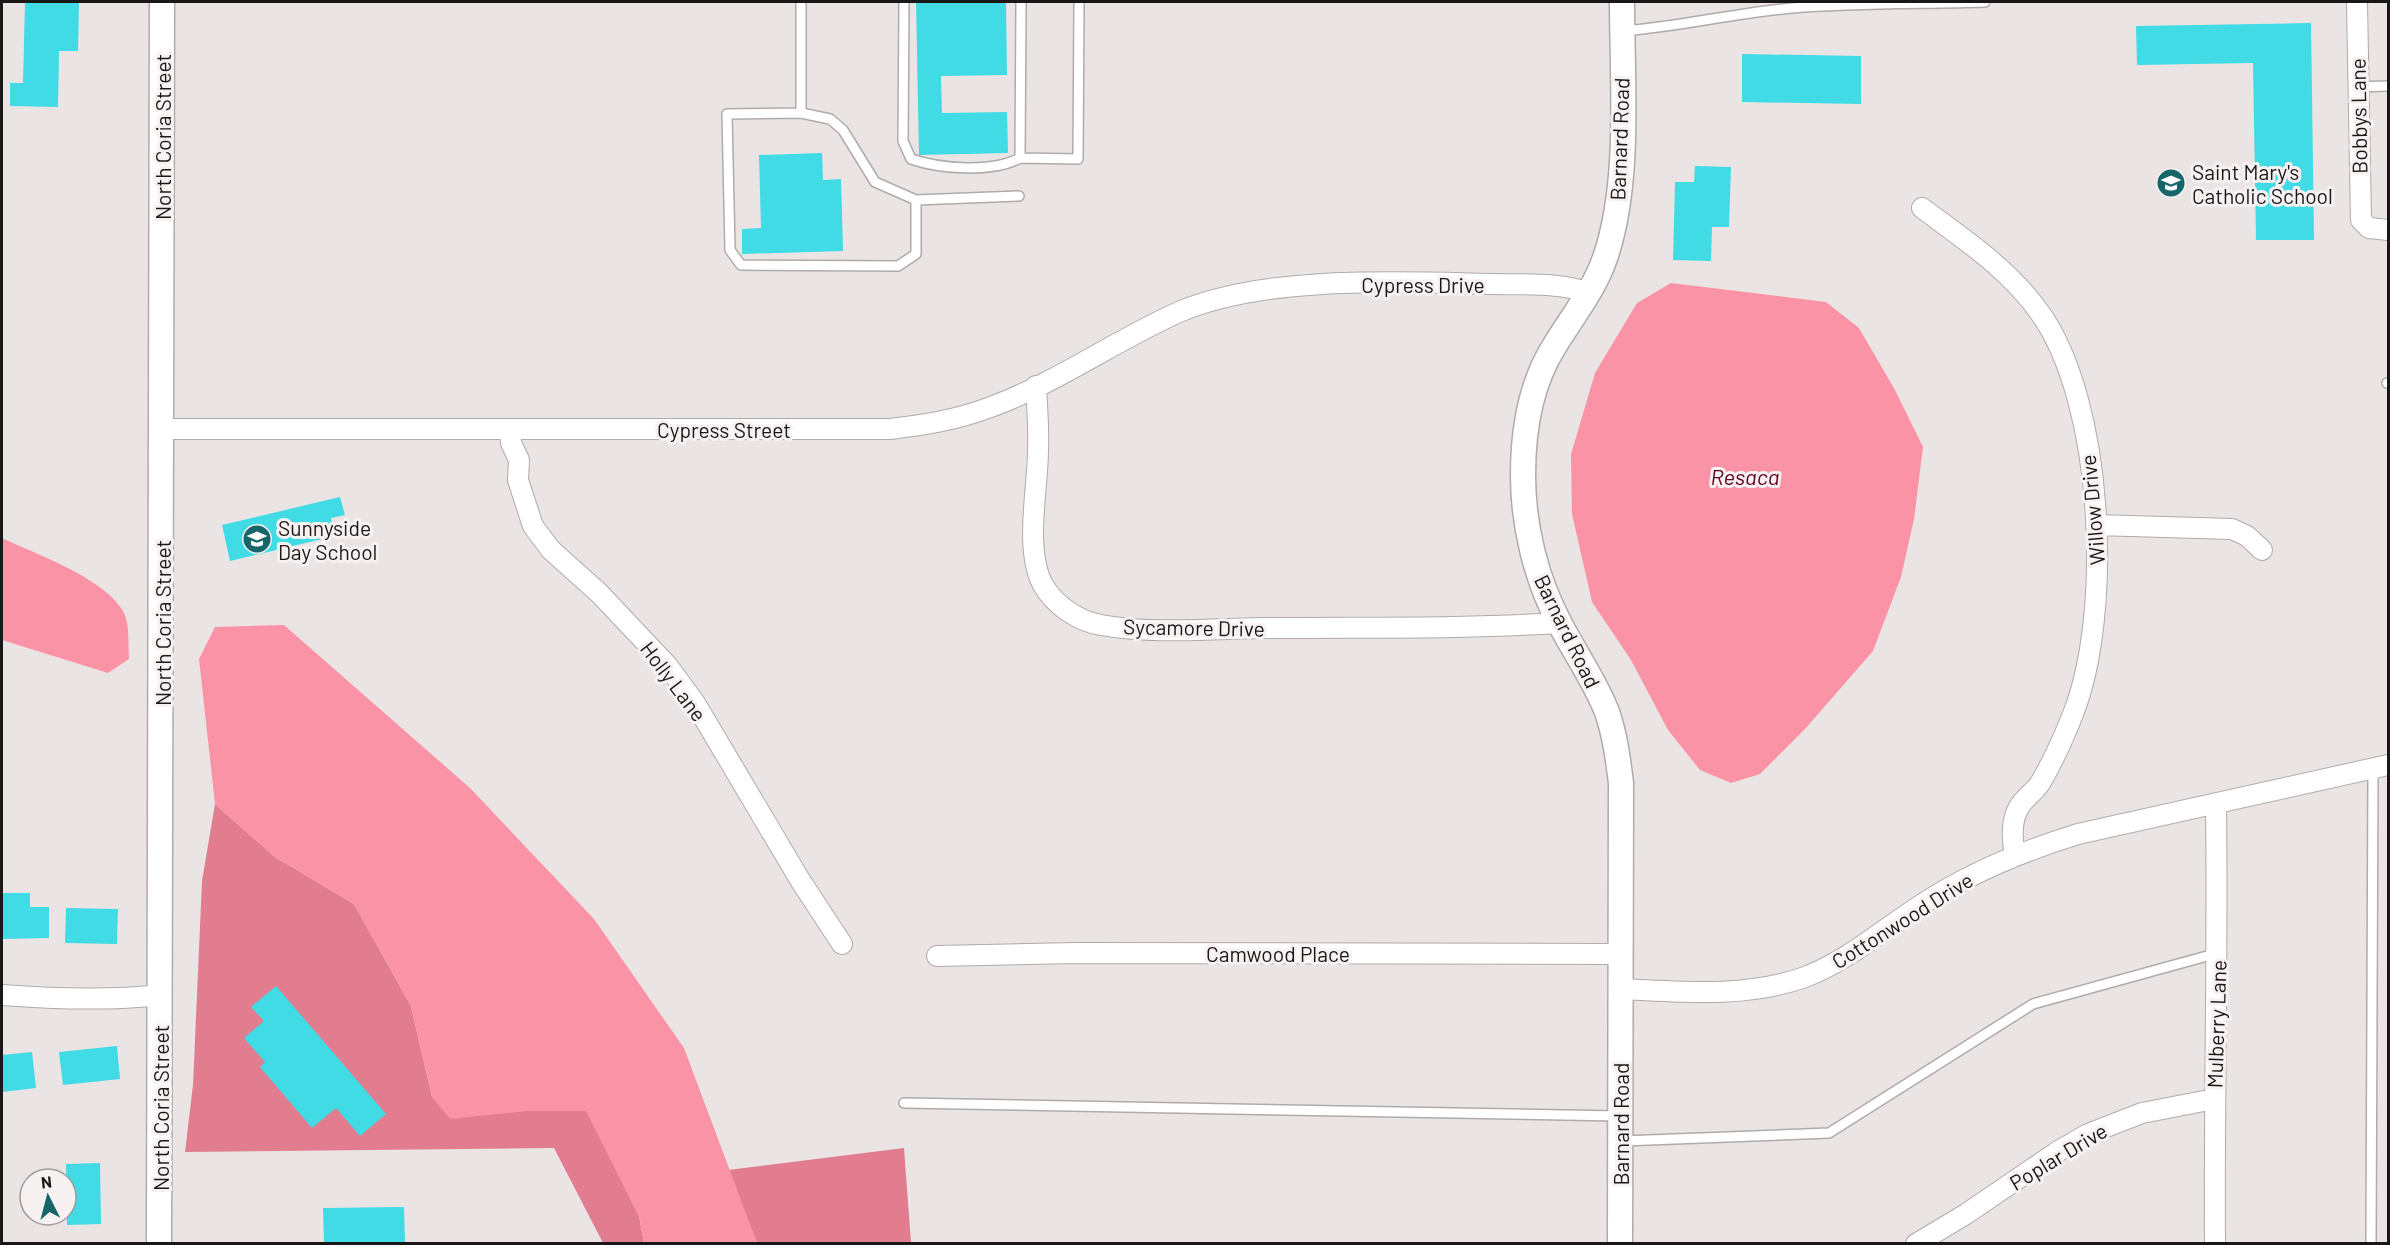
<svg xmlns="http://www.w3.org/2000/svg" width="2390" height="1245" font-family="Barlow,sans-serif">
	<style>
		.forest { fill: #e27d8f }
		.water { fill: #fa93a5 }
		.building { fill: #40dbe4 }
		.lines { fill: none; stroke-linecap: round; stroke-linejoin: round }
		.service-casing { stroke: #b1aaab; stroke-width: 12 }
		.minor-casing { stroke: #b1aaab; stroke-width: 22 }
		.tertiary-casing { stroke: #b1aaab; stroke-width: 27 }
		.service { stroke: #fff; stroke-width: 9 }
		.minor { stroke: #fff; stroke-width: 20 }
		.tertiary { stroke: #fff; stroke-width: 24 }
		.labels { text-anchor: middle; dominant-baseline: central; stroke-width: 6; stroke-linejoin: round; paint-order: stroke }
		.street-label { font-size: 21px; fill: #1a1718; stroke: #f8f1f2 }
		.poi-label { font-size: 21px; fill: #1a1718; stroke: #f8f1f2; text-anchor: start }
		.water-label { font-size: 22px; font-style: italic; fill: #5d0021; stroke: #f8f1f2 }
	</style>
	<rect width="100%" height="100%" fill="#ebe4e4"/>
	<path class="forest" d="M 215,804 L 275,857 L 354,904 L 411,1006 L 432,1097 L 526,1111 L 587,1111 L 639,1216 L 644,1243 L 603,1243 L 554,1148 L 185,1152 L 193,1085 L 202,881 Z
		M 904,1148 L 911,1243 L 757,1243 L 728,1170 Z"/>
	<path class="water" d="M 1671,283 L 1826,302 L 1859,328 L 1895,390 L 1923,447 L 1914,519 L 1901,577 L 1873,651 L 1805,729 L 1760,774 L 1731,783 L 1700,770 L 1668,730 L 1631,660 L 1592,602 L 1572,514 L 1571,454 L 1595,373 L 1637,303 Z
		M 2,538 C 36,554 107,579 124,613 C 130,625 128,646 129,659 L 108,673 L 2,640 Z
		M 284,625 L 470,788 L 594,919 L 684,1048 L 757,1243 L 644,1243 L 639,1216 L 586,1111 L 526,1111 L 450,1119 L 432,1097 L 411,1006 L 354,904 L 275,857 L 215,804 L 199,659 L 215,627 Z"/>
	<path class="building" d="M 25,2 L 79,2 L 78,51 L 59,51 L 58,107 L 10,106 L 10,83 L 23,83 Z
		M 916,2 L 1006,2 L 1007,75 L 941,76 L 942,113 L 1007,112 L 1008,153 L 919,155 Z
		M 2311,23 L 2314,240 L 2256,240 L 2253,63 L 2137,65 L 2136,26 Z
		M 1742,54 L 1861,56 L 1861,104 L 1742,102 Z
		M 822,153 L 823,180 L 841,179 L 843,251 L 742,254 L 742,229 L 761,228 L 759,155 Z
		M 1695,166 L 1731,167 L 1729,227 L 1712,227 L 1711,261 L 1673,260 L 1675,182 L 1694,182 Z
		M 340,497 L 345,515 L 331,518 L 335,536 L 230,561 L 222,525 Z
		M 2,893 L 30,893 L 30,907 L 49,907 L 49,938 L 2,939 Z
		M 66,908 L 118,909 L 117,944 L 65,943 Z
		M 276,986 L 386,1114 L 360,1136 L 336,1108 L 312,1128 L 260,1067 L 265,1062 L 244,1038 L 264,1021 L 251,1007 Z
		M 117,1046 L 120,1079 L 63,1085 L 59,1052 Z
		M 32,1052 L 36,1088 L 2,1092 L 2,1055 Z
		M 100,1163 L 101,1224 L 67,1225 L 66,1164 Z
		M 404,1207 L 405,1244 L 324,1244 L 323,1208 Z"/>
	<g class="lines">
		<g class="service-casing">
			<path id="service" d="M 801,2 L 801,113 L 727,114 L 730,250 L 741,265 L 898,266 L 916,254 L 916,200 L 1019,196
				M 904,2 L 903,141 L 911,159 C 940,169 993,173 1020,158
				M 1021,2 L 1020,158 L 1078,159 L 1079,2
				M 1624,31 C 1681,26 1736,13 1792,8 C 1856,3 1921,4 1985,2
				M 2358,87 L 2388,86
				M 801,113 L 830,119 L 843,130 L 875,182 L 916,200
				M 2387,383 L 2388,383
				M 904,1103 L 1619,1116
				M 1622,1141 L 1829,1133 L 2033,1004 L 2218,953
				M 2371,1244 L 2373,769"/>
		</g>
		<g class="minor-casing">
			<path id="minor" d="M 2357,2 L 2361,220 L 2369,228 L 2388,230
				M 1922,208 C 1965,240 2009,269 2040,313 C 2104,402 2113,613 2073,714 C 2064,737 2054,759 2042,780 C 2037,790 2029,794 2022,803 C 2010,817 2012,840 2015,856
				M 1036,386 C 1037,407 1039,428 1038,450 C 1038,488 1024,550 1043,585 C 1055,605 1077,621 1101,625 C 1155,635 1214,628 1269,628 C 1365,627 1463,629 1559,623
				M 162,429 L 890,429 C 924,425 956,420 988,408 C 1055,384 1114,341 1179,312 C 1266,275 1399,282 1494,284 C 1525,285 1559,282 1589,293
				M 510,429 L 511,443 L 519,460 L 518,480 L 533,526 L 551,550 L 599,593 L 667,665 L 695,703 L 800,880 L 842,944
				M 2096,525 L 2232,529 L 2247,536 L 2262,550
				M 937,956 L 1076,953 L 1620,954
				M 1620,989 C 1680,992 1748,998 1805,977 C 1849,960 1882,930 1921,905 C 1969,873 2023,851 2078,834 L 2388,765
				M 2,995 C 55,999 107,1001 161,995
				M 1916,1244 L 1966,1214 L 2057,1152 L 2088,1134 L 2142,1113 L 2214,1099
				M 2215,1244 C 2214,1097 2218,950 2216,804"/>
		</g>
		<g class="tertiary-casing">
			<path id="tertiary" d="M 159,1244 L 162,2
				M 1620,1244 L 1621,783 C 1618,759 1615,735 1607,712 C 1595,681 1575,653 1560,624 C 1536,579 1523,526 1523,475 C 1523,429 1530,384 1555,345 C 1572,317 1594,290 1605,258 C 1631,183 1622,82 1622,2"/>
		</g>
		<use href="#service" class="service"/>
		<use href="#minor" class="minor"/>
		<use href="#tertiary" class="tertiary"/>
	</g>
	<defs>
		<g id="school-disc" transform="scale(1.5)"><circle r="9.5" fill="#166569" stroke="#f8f1f2"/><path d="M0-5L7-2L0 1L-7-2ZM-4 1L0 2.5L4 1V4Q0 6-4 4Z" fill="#fff"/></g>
	</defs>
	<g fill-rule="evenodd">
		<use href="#school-disc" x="2171" y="183"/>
		<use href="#school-disc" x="257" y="539"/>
	</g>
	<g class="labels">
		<g class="street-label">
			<text transform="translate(2358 116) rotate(-91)">Bobbys Lane</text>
			<text transform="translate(162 137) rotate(-90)">North Coria Street</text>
			<text transform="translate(1619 139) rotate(-88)">Barnard Road</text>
			<text x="1423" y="284">Cypress Drive</text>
			<text x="724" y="429">Cypress Street</text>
			<text transform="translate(2092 510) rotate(-95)">Willow Drive</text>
			<text transform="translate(162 623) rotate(-90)">North Coria Street</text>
			<text transform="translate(1194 627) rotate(1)">Sycamore Drive</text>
			<text transform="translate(1568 631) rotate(64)">Barnard Road</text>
			<text transform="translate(674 681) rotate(53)">Holly Lane</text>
			<text transform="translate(1902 920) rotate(-32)">Cottonwood Drive</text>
			<text x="1278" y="953">Camwood Place</text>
			<text transform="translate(2216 1024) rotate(-88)">Mulberry Lane</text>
			<text transform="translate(160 1108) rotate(-90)">North Coria Street</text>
			<text transform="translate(1620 1124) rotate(-90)">Barnard Road</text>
			<text transform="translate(2058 1156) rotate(-31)">Poplar Drive</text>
		</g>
		<g class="poi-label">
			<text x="2192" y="171">Saint Mary's<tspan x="2192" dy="24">Catholic School</tspan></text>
			<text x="278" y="527">Sunnyside<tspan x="278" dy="24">Day School</tspan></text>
		</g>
		<g class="water-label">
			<text x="1745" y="476">Resaca</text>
		</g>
	</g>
	<rect width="2390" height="1245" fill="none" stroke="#1a1718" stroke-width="6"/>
	<g transform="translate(48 1197) rotate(354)"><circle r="28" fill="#f8f1f2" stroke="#9f9a9b" stroke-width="1.5"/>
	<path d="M0-4.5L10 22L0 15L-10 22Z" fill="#166569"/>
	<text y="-9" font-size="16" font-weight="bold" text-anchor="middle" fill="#1a1718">N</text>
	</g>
</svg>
